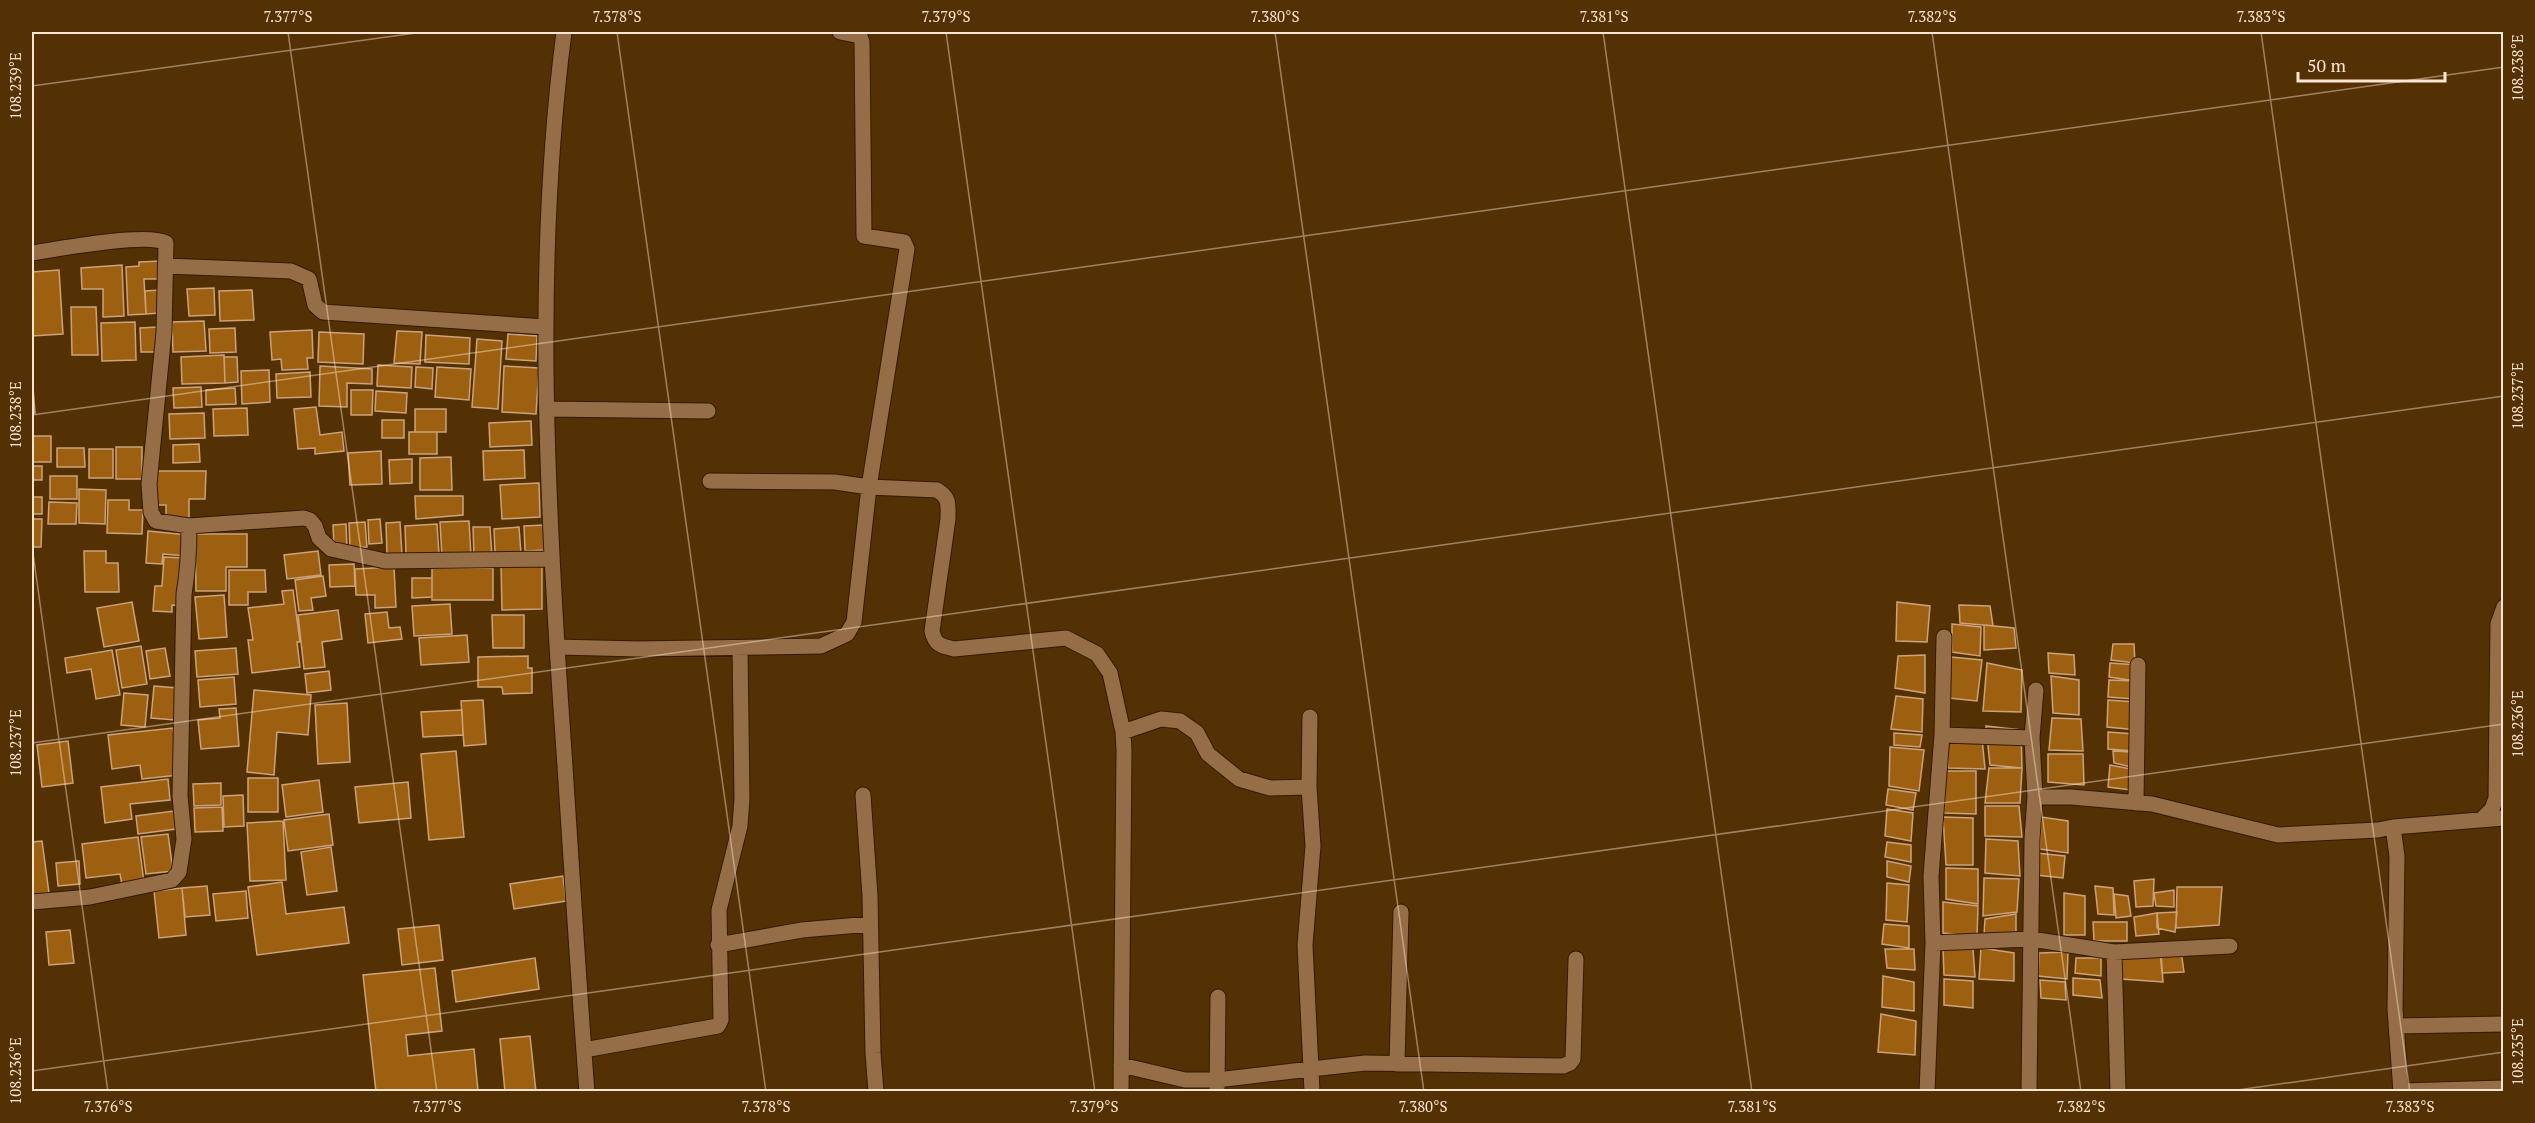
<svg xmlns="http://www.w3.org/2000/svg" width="2535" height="1123" font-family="'PT Serif',serif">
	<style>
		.building { fill: #9d6011; stroke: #cca27a; stroke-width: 1.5 }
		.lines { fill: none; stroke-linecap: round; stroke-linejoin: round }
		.minor-casing { stroke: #341a00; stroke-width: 17 }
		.minor { stroke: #956e47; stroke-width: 15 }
		.ticks { fill: none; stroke: #fce6d1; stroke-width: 1.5; stroke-opacity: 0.45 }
		.neatline { fill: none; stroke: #fce6d1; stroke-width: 2 }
		.ticks-label { font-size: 15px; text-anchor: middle; fill: #fce6d1 }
	</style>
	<rect width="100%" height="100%" fill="#543105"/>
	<path class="building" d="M 161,261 L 162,279 L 144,279 L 146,314 L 128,315 L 126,267 L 139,266 L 139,262 Z
		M 122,265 L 124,316 L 103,317 L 103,289 L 82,289 L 81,268 Z
		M 59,270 L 63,334 L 32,336 L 32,272 Z
		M 214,288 L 215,315 L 189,316 L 187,289 Z
		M 159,290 L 160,313 L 146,314 L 145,291 Z
		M 252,290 L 254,320 L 220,321 L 219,291 Z
		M 71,307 L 96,307 L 98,355 L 72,355 Z
		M 204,321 L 206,351 L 173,352 L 172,322 Z
		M 135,322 L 136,360 L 102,361 L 101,323 Z
		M 158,327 L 159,352 L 141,352 L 140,328 Z
		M 235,328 L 236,352 L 210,353 L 209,329 Z
		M 312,330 L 313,358 L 307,358 L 308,369 L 282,370 L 281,359 L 272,360 L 270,332 Z
		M 397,331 L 422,332 L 420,364 L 394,363 Z
		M 319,332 L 364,334 L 363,364 L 318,362 Z
		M 508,334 L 537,336 L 536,361 L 506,359 Z
		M 426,335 L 470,338 L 469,364 L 425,362 Z
		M 477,339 L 502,341 L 498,409 L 472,407 Z
		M 224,355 L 225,383 L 182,384 L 181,357 Z
		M 224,357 L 237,357 L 238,382 L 225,383 Z
		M 378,365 L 412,367 L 411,388 L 377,386 Z
		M 320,366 L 372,369 L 372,384 L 347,383 L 347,407 L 319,406 Z
		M 504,366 L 539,368 L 536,414 L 502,412 Z
		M 416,367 L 433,368 L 432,389 L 415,387 Z
		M 437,367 L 471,369 L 469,400 L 435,397 Z
		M 269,370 L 270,402 L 242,404 L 241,371 Z
		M 310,372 L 311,397 L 277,398 L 276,374 Z
		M 201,387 L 202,407 L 174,408 L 173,388 Z
		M 32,388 L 33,388 L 35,413 L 32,414 Z
		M 235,388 L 236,404 L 206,405 L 206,390 Z
		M 351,390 L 373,390 L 372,415 L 351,415 Z
		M 376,391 L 407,393 L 406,413 L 375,411 Z
		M 316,407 L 320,435 L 342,432 L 344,451 L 315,454 L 315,448 L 298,449 L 294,409 Z
		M 247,408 L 248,435 L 214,436 L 213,409 Z
		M 415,409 L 446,409 L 446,432 L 415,432 Z
		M 204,413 L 205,438 L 170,439 L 169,414 Z
		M 382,420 L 404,420 L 404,438 L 382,438 Z
		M 531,421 L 532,445 L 490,447 L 489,423 Z
		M 409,432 L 437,432 L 437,454 L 409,454 Z
		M 32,436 L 51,436 L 51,462 L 32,462 Z
		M 199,444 L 200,462 L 173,463 L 173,445 Z
		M 116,447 L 142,447 L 142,479 L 116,479 Z
		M 57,448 L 84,448 L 85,467 L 57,467 Z
		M 89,449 L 113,449 L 113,478 L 89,478 Z
		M 524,450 L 525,478 L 484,480 L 483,451 Z
		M 381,451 L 382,484 L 350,485 L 348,453 Z
		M 451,457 L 452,490 L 420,490 L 420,458 Z
		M 412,459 L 412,483 L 390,484 L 389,460 Z
		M 32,466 L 42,466 L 42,480 L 32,480 Z
		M 156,471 L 206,471 L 205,499 L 189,499 L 189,520 L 166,520 L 166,505 L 156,505 Z
		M 50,476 L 77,476 L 77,499 L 50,499 Z
		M 539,483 L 540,517 L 502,519 L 500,485 Z
		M 32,484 L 33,497 L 42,497 L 42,514 L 32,514 Z
		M 79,489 L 106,490 L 105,524 L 79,523 Z
		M 415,496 L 463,496 L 463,515 L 416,519 Z
		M 108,500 L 129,500 L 129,510 L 143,510 L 142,534 L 107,533 Z
		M 49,502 L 77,503 L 76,524 L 48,524 Z
		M 32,519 L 42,519 L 41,547 L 32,547 Z
		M 380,519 L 382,543 L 369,544 L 368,520 Z
		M 469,521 L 471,556 L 442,557 L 440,522 Z
		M 365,522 L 367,547 L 350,548 L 349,523 Z
		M 400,522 L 402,555 L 387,555 L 386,523 Z
		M 346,524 L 347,548 L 334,548 L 333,525 Z
		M 437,524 L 439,554 L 406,556 L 405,526 Z
		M 544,525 L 546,550 L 525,551 L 524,526 Z
		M 473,527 L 490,527 L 492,556 L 474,557 Z
		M 519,527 L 521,553 L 495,554 L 494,529 Z
		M 148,531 L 188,535 L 186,556 L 163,554 L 162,564 L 146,563 Z
		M 195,534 L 247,534 L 247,567 L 226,567 L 226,591 L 196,591 Z
		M 84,551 L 106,551 L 106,563 L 118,563 L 119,592 L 85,592 Z
		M 318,551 L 321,575 L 287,579 L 284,555 Z
		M 164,557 L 185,558 L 181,606 L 172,605 L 172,612 L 153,611 L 155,586 L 162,586 Z
		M 354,564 L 355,586 L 330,587 L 329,565 Z
		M 501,566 L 542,566 L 542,609 L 502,610 Z
		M 394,567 L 396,607 L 375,608 L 375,595 L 356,595 L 355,569 Z
		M 432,568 L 493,568 L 493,600 L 432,600 Z
		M 229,570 L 265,570 L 266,592 L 248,592 L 248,605 L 229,605 Z
		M 323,576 L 326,596 L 311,598 L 313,610 L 299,611 L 295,580 Z
		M 412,578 L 432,578 L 432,597 L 412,598 Z
		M 293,590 L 300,642 L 297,642 L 300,667 L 252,673 L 248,640 L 253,640 L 248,608 L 284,604 L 282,591 Z
		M 224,595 L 227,637 L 199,639 L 195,597 Z
		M 132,602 L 139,641 L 104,647 L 97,608 Z
		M 1897,602 L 1930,606 L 1927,642 L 1896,641 Z
		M 450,604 L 452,634 L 414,636 L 412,606 Z
		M 1959,605 L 1990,606 L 1993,626 L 1960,623 Z
		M 338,610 L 342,639 L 322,642 L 325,667 L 304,669 L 298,615 Z
		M 387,612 L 389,628 L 400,627 L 402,639 L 368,643 L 365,614 Z
		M 492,615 L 524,615 L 524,648 L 493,648 Z
		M 1952,624 L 1981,627 L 1980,656 L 1952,652 Z
		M 1984,625 L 2014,628 L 2016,648 L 1984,650 Z
		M 467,635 L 469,662 L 421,665 L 419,638 Z
		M 2113,644 L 2134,644 L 2135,663 L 2111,660 Z
		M 141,646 L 147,684 L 122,688 L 116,650 Z
		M 165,648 L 170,676 L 150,679 L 146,651 Z
		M 236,648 L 238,674 L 197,677 L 195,651 Z
		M 112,650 L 120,695 L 96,699 L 91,669 L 67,673 L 65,658 Z
		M 2048,653 L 2074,655 L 2075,675 L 2049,673 Z
		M 1925,655 L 1925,693 L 1895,688 L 1898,656 Z
		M 528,656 L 528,668 L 532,668 L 532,693 L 503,694 L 502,687 L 478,687 L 478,657 Z
		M 1951,657 L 1982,660 L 1977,701 L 1949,698 Z
		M 1987,663 L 2022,670 L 2021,712 L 1983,711 Z
		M 2110,663 L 2138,665 L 2136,681 L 2109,677 Z
		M 329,671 L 331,690 L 307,693 L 305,674 Z
		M 2051,676 L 2079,680 L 2079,715 L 2053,713 Z
		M 234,677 L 236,704 L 200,707 L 198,680 Z
		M 2109,680 L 2136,681 L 2134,699 L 2108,697 Z
		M 154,686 L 178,688 L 175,720 L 151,718 Z
		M 254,690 L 311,695 L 308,735 L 277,732 L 274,775 L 247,772 Z
		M 124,693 L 148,695 L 145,727 L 121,725 Z
		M 1896,696 L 1923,699 L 1922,732 L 1891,729 Z
		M 483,700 L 486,744 L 464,746 L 461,701 Z
		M 2108,700 L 2135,702 L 2137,730 L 2107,727 Z
		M 347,703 L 350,762 L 318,764 L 315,705 Z
		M 236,708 L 239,746 L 201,749 L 198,720 L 220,718 L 219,709 Z
		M 462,710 L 463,735 L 423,737 L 421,712 Z
		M 2052,718 L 2081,719 L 2083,751 L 2049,750 Z
		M 1986,726 L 2021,730 L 2022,768 L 1990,765 Z
		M 173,728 L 179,775 L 142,779 L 140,765 L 112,769 L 108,735 Z
		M 2108,732 L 2135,734 L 2134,751 L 2108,749 Z
		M 1894,733 L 1922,735 L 1920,747 L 1894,745 Z
		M 1947,738 L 1982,738 L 1985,769 L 1948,768 Z
		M 68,741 L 73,783 L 42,787 L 37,745 Z
		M 1890,747 L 1924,750 L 1919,791 L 1889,786 Z
		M 456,751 L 464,837 L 429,840 L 421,754 Z
		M 2113,751 L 2131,752 L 2131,767 L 2114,763 Z
		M 2048,754 L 2083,754 L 2084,785 L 2048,782 Z
		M 2110,765 L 2131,769 L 2131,790 L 2108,787 Z
		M 1989,768 L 2022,768 L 2020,803 L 1985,803 Z
		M 1946,771 L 1976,771 L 1976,814 L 1944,813 Z
		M 248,778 L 278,778 L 278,812 L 248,812 Z
		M 168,779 L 170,800 L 130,804 L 132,819 L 105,823 L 101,787 Z
		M 319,780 L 323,812 L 286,817 L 282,785 Z
		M 408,782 L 411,818 L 359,823 L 355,787 Z
		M 221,783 L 221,805 L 194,806 L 193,784 Z
		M 1888,789 L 1916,793 L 1913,810 L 1886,805 Z
		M 243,795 L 244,826 L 224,827 L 223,796 Z
		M 1985,806 L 2019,806 L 2022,837 L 1985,836 Z
		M 222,807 L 223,831 L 195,832 L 194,808 Z
		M 1887,809 L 1913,813 L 1911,841 L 1885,836 Z
		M 174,811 L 176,829 L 138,834 L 136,816 Z
		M 329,814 L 333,845 L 288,851 L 284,820 Z
		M 1943,817 L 1973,818 L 1973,865 L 1946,865 Z
		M 2041,817 L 2068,821 L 2068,853 L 2040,849 Z
		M 283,821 L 286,880 L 250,881 L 247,823 Z
		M 168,834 L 173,871 L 146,874 L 141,837 Z
		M 138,837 L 144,882 L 122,885 L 120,874 L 86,878 L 82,844 Z
		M 1986,839 L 2018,841 L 2020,876 L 1985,873 Z
		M 42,841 L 49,893 L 32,895 L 32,842 Z
		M 1887,842 L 1911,845 L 1911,862 L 1885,857 Z
		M 331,847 L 337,891 L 307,895 L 301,852 Z
		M 2036,853 L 2065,856 L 2063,878 L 2036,875 Z
		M 79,861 L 80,884 L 58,886 L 56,863 Z
		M 1887,861 L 1911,866 L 1909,882 L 1887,877 Z
		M 1946,868 L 1978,869 L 1978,904 L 1946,899 Z
		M 563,876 L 566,901 L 514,909 L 510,884 Z
		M 1984,878 L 2019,879 L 2017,912 L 1983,916 Z
		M 2154,879 L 2153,906 L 2136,907 L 2134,881 Z
		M 282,882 L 286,914 L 344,907 L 349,943 L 257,955 L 248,887 Z
		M 1887,883 L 1909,885 L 1907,922 L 1886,920 Z
		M 207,886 L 210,915 L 185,917 L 182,888 Z
		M 2095,886 L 2113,888 L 2114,915 L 2098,914 Z
		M 2177,887 L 2222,887 L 2219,925 L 2176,928 Z
		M 182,888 L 186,935 L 159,938 L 154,891 Z
		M 2174,890 L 2174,907 L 2156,906 L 2154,893 Z
		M 246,891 L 248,918 L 216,921 L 213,894 Z
		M 2064,893 L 2085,896 L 2085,935 L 2064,935 Z
		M 2114,894 L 2128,896 L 2131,916 L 2116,918 Z
		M 1943,902 L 1978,906 L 1977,937 L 1943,933 Z
		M 2177,912 L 2175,932 L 2157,928 L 2157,913 Z
		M 2157,913 L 2159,934 L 2136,936 L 2134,917 Z
		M 2016,914 L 2016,936 L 1984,935 L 1985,919 Z
		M 2093,922 L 2127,922 L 2127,941 L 2094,941 Z
		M 1884,924 L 1909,926 L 1909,948 L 1882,944 Z
		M 439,925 L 443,960 L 402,965 L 398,929 Z
		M 70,930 L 74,963 L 49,965 L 46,932 Z
		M 1943,948 L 1973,949 L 1975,977 L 1944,975 Z
		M 1981,948 L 2014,953 L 2014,981 L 1979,979 Z
		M 1885,949 L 1914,949 L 1915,970 L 1887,968 Z
		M 2160,950 L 2181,951 L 2184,972 L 2162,973 Z
		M 2068,952 L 2067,979 L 2038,976 L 2039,953 Z
		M 2120,952 L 2161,954 L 2163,982 L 2121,979 Z
		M 535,958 L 539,989 L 456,1002 L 452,971 Z
		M 2076,958 L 2101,958 L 2101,976 L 2075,973 Z
		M 435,968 L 442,1031 L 406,1035 L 408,1056 L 474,1049 L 478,1091 L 376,1092 L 363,975 Z
		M 1883,976 L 1914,982 L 1914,1011 L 1882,1007 Z
		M 2073,978 L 2100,980 L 2102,998 L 2073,995 Z
		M 1944,979 L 1973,981 L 1973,1008 L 1944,1005 Z
		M 2040,980 L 2065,982 L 2066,1000 L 2041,998 Z
		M 1881,1014 L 1916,1021 L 1915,1055 L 1878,1052 Z
		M 530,1036 L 536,1092 L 505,1092 L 500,1039 Z"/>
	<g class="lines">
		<g class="minor-casing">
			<path id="minor" d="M 564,32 C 535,256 546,483 561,708 C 570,836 577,964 587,1092
				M 840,32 L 860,36 L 862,42 L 864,236 L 904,242 L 907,249 L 869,487 L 937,490 C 950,498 948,504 948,519 L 932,631 C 935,645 941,646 954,649 L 1066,638 L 1097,654 L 1110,673 L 1123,732 L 1124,750 L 1121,1092
				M 32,253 C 57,249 148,232 166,243 L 164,332 L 149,484 L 151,512 L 156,521 L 189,526 C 189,549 188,571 184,594 L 180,796 L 184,839 L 179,872 L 172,880 L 90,897 L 32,902
				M 166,266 L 291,271 L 309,279 L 315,305 L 323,312 L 546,327
				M 547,409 L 708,411
				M 189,526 L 304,518 L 310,520 L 315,526 L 319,538 L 331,549 L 385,561 L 552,559
				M 557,647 L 638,649 L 821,646 L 847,634 L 854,622 L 869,487 L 835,482 L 710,481
				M 1123,732 L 1161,719 L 1180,721 L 1197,733 L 1208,754 L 1239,779 L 1270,788 L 1309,787 L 1313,846 L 1305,945 L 1311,1069 L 1365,1063 L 1563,1066 L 1570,1063 L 1573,1059 L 1576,959
				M 1942,735 L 2032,738
				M 1309,787 L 1310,717
				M 863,795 L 870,896 L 873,1053 L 876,1092
				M 2035,797 L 2032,738 L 2036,690
				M 2136,803 L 2138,665
				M 2482,819 L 2492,809 L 2496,798 L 2498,624 L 2504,607
				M 2393,827 L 2504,818
				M 1933,943 L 2031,939 L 2114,952 L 2230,946
				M 718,945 L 802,930 L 870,924
				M 2114,952 L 2118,1092
				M 2396,1026 L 2504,1024
				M 584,1050 L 718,1026 L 721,1020 L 719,910 L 740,826 L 742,798 L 740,648
				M 1397,1064 L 1401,912
				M 1121,1065 L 1185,1080 L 1217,1080 L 1311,1069 L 1312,1092
				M 2401,1091 L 2504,1088
				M 1217,1092 L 1218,997
				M 1927,1092 L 1933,943 L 1931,876 L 1942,735 L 1944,637
				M 2029,1092 L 2032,839 L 2035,797 L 2071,797 L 2152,804 L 2278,835 L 2378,830 L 2393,827 L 2397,856 L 2395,1009 L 2401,1092"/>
		</g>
		<use href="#minor" class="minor"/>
	</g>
	<path class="ticks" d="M 288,32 L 437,1092M 617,32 L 766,1092M 946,32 L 1095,1092M 1275,32 L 1424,1092M 1603,32 L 1752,1092M 1932,32 L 2081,1092M 2261,32 L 2410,1092M 32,86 L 423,32M 32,415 L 2504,67M 32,546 L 108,1092M 32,743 L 2504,396M 32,1071 L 2504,724M 2224,1092 L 2504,1052"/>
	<rect width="2535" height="1123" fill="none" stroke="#543105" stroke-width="66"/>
	<path d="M2298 72v9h147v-9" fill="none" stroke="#fce6d1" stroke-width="3"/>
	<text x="2307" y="72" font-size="18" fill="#fce6d1" stroke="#543105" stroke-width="4.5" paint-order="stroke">50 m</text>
	<rect x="33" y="33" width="2469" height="1057" class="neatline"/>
	<g class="ticks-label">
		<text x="288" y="22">7.377°S</text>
		<text x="617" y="22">7.378°S</text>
		<text x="946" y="22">7.379°S</text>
		<text x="1275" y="22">7.380°S</text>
		<text x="1604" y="22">7.381°S</text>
		<text x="1932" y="22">7.382°S</text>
		<text x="2261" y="22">7.383°S</text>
		<text transform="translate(2518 68) rotate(-90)" y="5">108.238°E</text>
		<text transform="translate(16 86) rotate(-90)" y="5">108.239°E</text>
		<text transform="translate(2518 396) rotate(-90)" y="5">108.237°E</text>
		<text transform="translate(16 415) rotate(-90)" y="5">108.238°E</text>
		<text transform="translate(2518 724) rotate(-90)" y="5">108.236°E</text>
		<text transform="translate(16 743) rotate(-90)" y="5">108.237°E</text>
		<text transform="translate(2518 1052) rotate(-90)" y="5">108.235°E</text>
		<text transform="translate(16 1071) rotate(-90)" y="5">108.236°E</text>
		<text x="108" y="1112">7.376°S</text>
		<text x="437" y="1112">7.377°S</text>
		<text x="766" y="1112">7.378°S</text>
		<text x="1094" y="1112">7.379°S</text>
		<text x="1423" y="1112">7.380°S</text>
		<text x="1752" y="1112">7.381°S</text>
		<text x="2081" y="1112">7.382°S</text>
		<text x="2410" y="1112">7.383°S</text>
	</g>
</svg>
